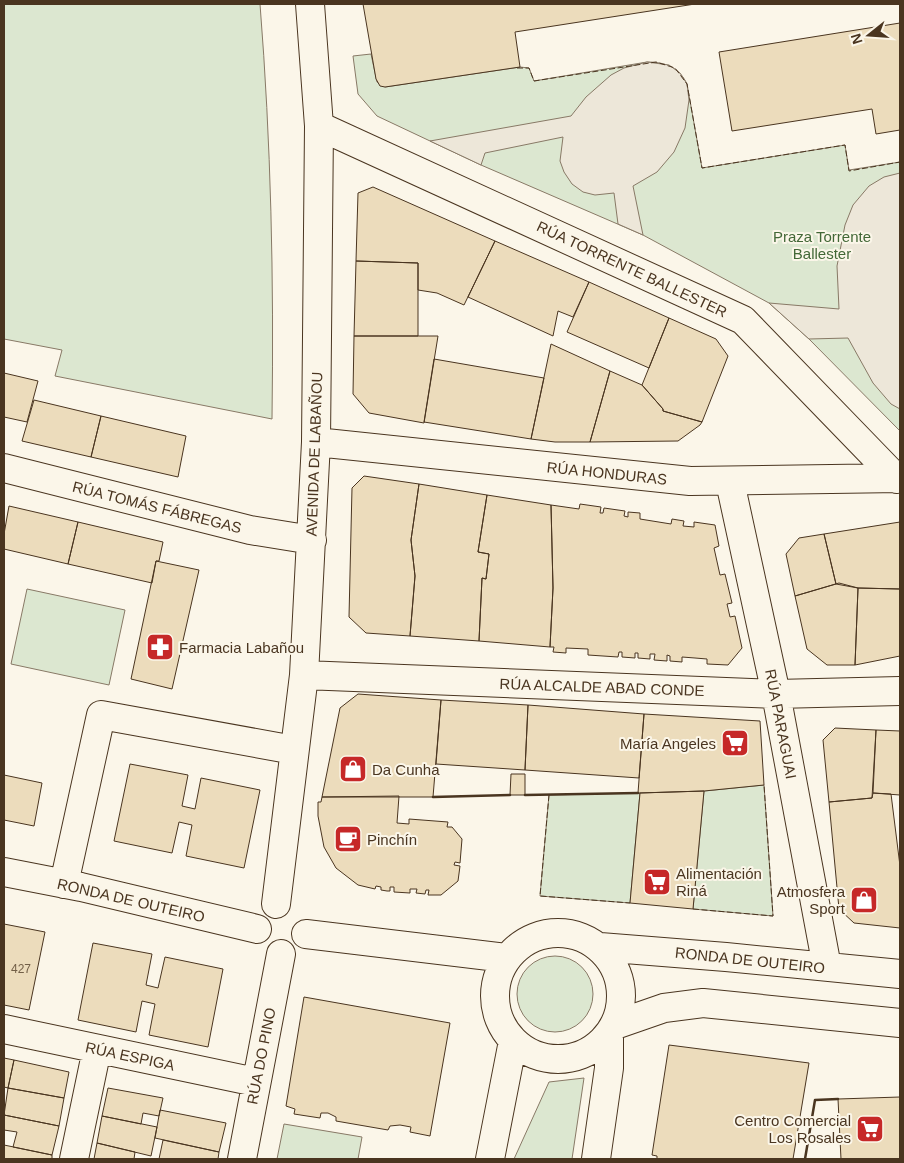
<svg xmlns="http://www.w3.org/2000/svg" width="904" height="1163" font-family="Arial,sans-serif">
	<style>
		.green { fill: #dce7d0; stroke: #887966 }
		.parking { fill: #ede7d9; stroke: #887966 }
		.building { fill: #ecdcbc; stroke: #4a3520 }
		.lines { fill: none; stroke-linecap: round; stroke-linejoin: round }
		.minor-casing { stroke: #4a3520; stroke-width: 30 }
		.minor { stroke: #fbf6e9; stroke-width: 28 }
		.fence { stroke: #4a3520; stroke-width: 1; stroke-dasharray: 6 2.5; stroke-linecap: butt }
		.wall { stroke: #4a3520; stroke-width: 2.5 }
		.labels { text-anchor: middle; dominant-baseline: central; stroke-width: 4; stroke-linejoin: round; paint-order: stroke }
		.number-label { font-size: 12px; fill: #725f47 }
		.park-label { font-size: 15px; fill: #436837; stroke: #fbf6e9 }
		.street-label { font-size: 15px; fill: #4a3520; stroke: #fbf6e9 }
		.poi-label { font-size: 15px; fill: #4a3520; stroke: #fbf6e9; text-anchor: start }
	</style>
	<rect width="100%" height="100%" fill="#fbf6e9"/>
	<path class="green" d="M 4,4 L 260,4 C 271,142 274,280 272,419 L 55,376 L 62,350 L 4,339 Z
		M 371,54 L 377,82 L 385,87 L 520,67 L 529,68 L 534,81 L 647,62 C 665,62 679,67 687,84 L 702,168 L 845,145 L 849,170 L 900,162 L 900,431 L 809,339 L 769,303 L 643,235 L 481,165 L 377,116 L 358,94 L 353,56 Z
		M 27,589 L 125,610 L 109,685 L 11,664 Z
		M 764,785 L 773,916 L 693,909 L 704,791 Z
		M 640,793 L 630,903 L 540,896 L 549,795 Z
		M517 994a38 38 0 1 1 76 0a38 38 0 1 1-76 0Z
		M 584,1078 L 572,1159 L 514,1159 L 549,1082 Z
		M 284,1124 L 362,1137 L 358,1159 L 277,1159 Z"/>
	<path class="parking" d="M 647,62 L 669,65 L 680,73 L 687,84 L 689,100 L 685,128 L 674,152 L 657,172 L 633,186 L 643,235 L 618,224 L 614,193 L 595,195 L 583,192 L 572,184 L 564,172 L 560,161 L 563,137 L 485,153 L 481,165 L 430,141 L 571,116 L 586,97 L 611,75 L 624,68 Z
		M 900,173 L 900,409 L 891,404 L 873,383 L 848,338 L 809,339 L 769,303 L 839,309 L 837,266 L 845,225 L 853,205 L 869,186 L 884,177 Z"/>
	<path class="building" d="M 363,4 L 695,4 L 515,32 L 520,67 L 385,87 L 380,86 L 376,79 Z
		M 900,23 L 900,130 L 876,134 L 872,109 L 732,131 L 719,52 Z
		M 373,187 L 495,241 L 464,305 L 437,293 L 418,290 L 418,263 L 356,261 L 358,193 Z
		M 495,241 L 589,282 L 573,317 L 558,311 L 553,336 L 468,297 Z
		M 356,261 L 418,263 L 418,336 L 354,336 Z
		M 589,282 L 669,318 L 649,368 L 567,332 Z
		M 669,318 L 716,339 L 728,356 L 702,422 L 663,411 L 663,409 L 642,385 Z
		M 354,336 L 438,336 L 424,423 L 369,413 L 353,394 Z
		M 551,344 L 610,371 L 590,442 L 555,442 L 531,439 Z
		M 434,359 L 544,378 L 531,439 L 424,422 Z
		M 610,371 L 642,385 L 663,409 L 663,411 L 702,422 L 700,425 L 678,441 L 590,442 Z
		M 4,373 L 38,381 L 27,422 L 4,417 Z
		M 34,400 L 101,416 L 91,457 L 22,441 Z
		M 101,416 L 186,436 L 178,477 L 91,457 Z
		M 364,476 L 419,484 L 411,540 L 415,576 L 410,636 L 366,633 L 349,617 L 352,488 Z
		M 419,484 L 487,495 L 478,552 L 489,554 L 486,579 L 482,578 L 479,641 L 410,636 L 415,576 L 411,540 Z
		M 487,495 L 551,505 L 553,588 L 550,647 L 479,641 L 482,578 L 486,579 L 489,554 L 478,552 Z
		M 580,504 L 601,507 L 600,513 L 603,513 L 604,508 L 625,511 L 624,516 L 628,517 L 628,512 L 640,513 L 640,519 L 671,524 L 672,519 L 684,521 L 683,526 L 694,527 L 694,522 L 715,525 L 719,546 L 714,548 L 720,575 L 725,574 L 732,603 L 727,604 L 730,617 L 735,616 L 742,648 L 728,665 L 707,664 L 707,659 L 695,658 L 682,657 L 682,662 L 670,661 L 670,656 L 667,655 L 667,661 L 654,660 L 655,654 L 650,654 L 650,659 L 638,658 L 638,653 L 635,653 L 635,658 L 622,657 L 622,652 L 619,652 L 618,657 L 588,655 L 588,649 L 566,648 L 566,653 L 553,652 L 554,647 L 550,647 L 553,588 L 551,505 L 579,509 Z
		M 9,506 L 78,522 L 68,564 L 4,549 L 4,534 Z
		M 78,522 L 163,542 L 159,561 L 156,561 L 152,583 L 68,564 Z
		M 900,522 L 900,589 L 858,588 L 836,584 L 824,534 Z
		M 824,534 L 836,584 L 795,596 L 786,554 L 799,538 Z
		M 156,561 L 199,570 L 172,689 L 131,679 Z
		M 839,583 L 858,588 L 855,665 L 827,665 L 807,649 L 795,596 Z
		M 858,588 L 900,589 L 900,656 L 855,665 Z
		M 358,694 L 441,700 L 433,797 L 322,797 L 340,708 Z
		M 441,700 L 528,705 L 525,770 L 436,764 Z
		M 528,705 L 644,714 L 639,778 L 525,770 Z
		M 644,714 L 760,721 L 764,785 L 704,791 L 638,793 Z
		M 835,728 L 876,730 L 872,798 L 829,802 L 823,740 Z
		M 876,730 L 900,731 L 900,795 L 873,793 Z
		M 130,764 L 188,775 L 182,806 L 195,809 L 201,778 L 260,790 L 244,868 L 186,856 L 192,825 L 179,822 L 172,853 L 114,841 Z
		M 511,774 L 525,774 L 525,795 L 510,795 Z
		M 4,775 L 42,783 L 34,826 L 4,820 Z
		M 704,791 L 693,909 L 630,903 L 640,793 Z
		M 873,793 L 891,794 L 900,866 L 900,928 L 854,923 L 839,909 L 829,802 L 872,798 Z
		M 399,796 L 397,823 L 409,824 L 409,819 L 448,822 L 447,827 L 452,827 L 462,839 L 460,863 L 455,862 L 454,865 L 460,866 L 458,881 L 441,895 L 428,895 L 429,890 L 426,890 L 425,894 L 416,893 L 417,889 L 410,889 L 410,893 L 394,892 L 394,887 L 390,887 L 390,891 L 387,891 L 381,890 L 381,887 L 376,886 L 375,889 L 358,885 L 336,868 L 324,847 L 318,816 L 318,802 L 321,802 L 322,797 Z
		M 4,924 L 45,932 L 29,1010 L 4,1005 Z
		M 93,943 L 152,954 L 146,985 L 158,988 L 165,957 L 223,969 L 208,1047 L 149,1035 L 155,1004 L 142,1001 L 136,1032 L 78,1020 Z
		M 304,997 L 450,1023 L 430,1136 L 410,1132 L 411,1127 L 400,1125 L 390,1126 L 388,1130 L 336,1121 L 336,1117 L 328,1113 L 321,1113 L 320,1118 L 294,1114 L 295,1109 L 286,1106 Z
		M 669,1045 L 809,1063 L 793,1159 L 657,1159 L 657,1156 L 652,1155 Z
		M 4,1058 L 14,1060 L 8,1088 L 4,1087 Z
		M 14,1060 L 69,1072 L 64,1098 L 8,1088 Z
		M 8,1088 L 64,1098 L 59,1126 L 4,1115 Z
		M 108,1088 L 163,1098 L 159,1116 L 143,1113 L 141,1124 L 102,1116 Z
		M 900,1097 L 900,1159 L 841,1159 L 838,1099 Z
		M 160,1110 L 226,1123 L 219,1152 L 155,1138 Z
		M 4,1115 L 59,1126 L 52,1155 L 13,1147 L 17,1132 L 4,1130 Z
		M 102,1116 L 157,1127 L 151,1156 L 97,1143 Z
		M 163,1140 L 219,1152 L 218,1159 L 159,1159 Z
		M 97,1143 L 135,1152 L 134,1159 L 94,1159 Z
		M 4,1145 L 52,1155 L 52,1159 L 4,1159 Z"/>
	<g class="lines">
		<g class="minor-casing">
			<path id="minor" d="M 319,126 L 743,320 L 897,479
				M 316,442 L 690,481 L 900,478
				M 4,468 L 250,530 L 312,540
				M 730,482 L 776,694 L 827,967
				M 304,675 L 776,694 L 900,691
				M 4,872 L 81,887 L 257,929
				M 64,884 L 101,715 L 294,750
				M 276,904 L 304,675 L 316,442 L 319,126 L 310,4
				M495 996a63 63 0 1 1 126 0a63 63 0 1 1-126 0Z
				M 306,934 L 506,958
				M 600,947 L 726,957 L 900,974
				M 615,1025 L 664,1008 L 703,1003 L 900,1023
				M 4,1029 L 256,1082
				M 74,1159 L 97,1049
				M 242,1159 L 281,954
				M 490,1159 L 513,1041
				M 596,1159 L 609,1068 L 609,1034"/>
		</g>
		<use href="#minor" class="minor"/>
		<path class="fence" d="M 517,68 L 529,68 L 534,81 L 656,62 L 675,68 L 687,84 L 702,168 L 845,145 L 849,171 L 900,162
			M 549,795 L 540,896 L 630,903
			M 693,909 L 773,916 L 764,785"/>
		<path class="wall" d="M 525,795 L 638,793
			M 433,797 L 510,795
			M 805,1159 L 815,1100 L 838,1099"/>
	</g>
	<defs>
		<g id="pharmacy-square" transform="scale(1.4375)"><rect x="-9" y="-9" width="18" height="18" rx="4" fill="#c62828" stroke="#fbf6e9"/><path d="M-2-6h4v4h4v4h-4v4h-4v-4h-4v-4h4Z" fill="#fff"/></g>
		<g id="supermarket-square" transform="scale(1.4375)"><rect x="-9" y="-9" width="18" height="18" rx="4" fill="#c62828" stroke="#fbf6e9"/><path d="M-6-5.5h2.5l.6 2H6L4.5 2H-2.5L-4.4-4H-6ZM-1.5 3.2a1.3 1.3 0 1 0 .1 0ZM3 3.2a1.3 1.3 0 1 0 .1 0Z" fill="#fff"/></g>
		<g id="shop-square" transform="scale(1.4375)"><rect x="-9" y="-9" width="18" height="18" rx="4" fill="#c62828" stroke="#fbf6e9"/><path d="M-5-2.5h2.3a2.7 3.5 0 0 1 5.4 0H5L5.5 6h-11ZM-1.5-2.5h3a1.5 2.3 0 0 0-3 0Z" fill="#fff"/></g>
		<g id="cafe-square" transform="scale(1.4375)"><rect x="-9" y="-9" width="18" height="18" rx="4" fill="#c62828" stroke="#fbf6e9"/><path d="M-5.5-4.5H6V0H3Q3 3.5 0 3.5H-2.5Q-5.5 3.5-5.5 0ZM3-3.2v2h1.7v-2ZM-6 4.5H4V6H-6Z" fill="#fff"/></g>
	</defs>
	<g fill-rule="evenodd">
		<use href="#pharmacy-square" x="160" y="647"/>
		<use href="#supermarket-square" x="735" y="743"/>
		<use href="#shop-square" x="353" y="769"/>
		<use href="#cafe-square" x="348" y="839"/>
		<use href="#supermarket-square" x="657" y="882"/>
		<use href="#shop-square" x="864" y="900"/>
		<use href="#supermarket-square" x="870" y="1129"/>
	</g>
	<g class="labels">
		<g class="number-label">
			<text x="21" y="969">427</text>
		</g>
		<g class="park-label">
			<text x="822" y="236">Praza Torrente<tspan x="822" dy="17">Ballester</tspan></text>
		</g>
		<g class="street-label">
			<text transform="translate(632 269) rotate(25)">RÚA TORRENTE BALLESTER</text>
			<text transform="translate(314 454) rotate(-88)">AVENIDA DE LABAÑOU</text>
			<text transform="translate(607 473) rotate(6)">RÚA HONDURAS</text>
			<text transform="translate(157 507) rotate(14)">RÚA TOMÁS FÁBREGAS</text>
			<text transform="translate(602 687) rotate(2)">RÚA ALCALDE ABAD CONDE</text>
			<text transform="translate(781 724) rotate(79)">RÚA PARAGUAI</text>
			<text transform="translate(131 900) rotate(13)">RONDA DE OUTEIRO</text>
			<text transform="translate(750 960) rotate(6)">RONDA DE OUTEIRO</text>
			<text transform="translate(130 1056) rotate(12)">RÚA ESPIGA</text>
			<text transform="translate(261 1056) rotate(-79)">RÚA DO PINO</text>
		</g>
		<g class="poi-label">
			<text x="179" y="647">Farmacia Labañou</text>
			<text x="716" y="743" text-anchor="end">María Angeles</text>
			<text x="372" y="769">Da Cunha</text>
			<text x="367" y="839">Pinchín</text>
			<text x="676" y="873">Alimentación<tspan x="676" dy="17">Riná</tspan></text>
			<text x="845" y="891" text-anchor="end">Atmosfera<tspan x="845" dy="17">Sport</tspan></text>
			<text x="851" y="1120" text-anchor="end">Centro Comercial<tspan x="851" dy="17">Los Rosales</tspan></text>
		</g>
	</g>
	<rect width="904" height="1163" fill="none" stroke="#4a3520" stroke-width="10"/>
	<g transform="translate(869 35) rotate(253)" stroke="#fbf6e9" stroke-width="4" paint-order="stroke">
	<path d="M0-4L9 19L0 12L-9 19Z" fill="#4a3520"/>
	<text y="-8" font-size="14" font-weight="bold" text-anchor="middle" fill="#4a3520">N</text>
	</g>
</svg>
